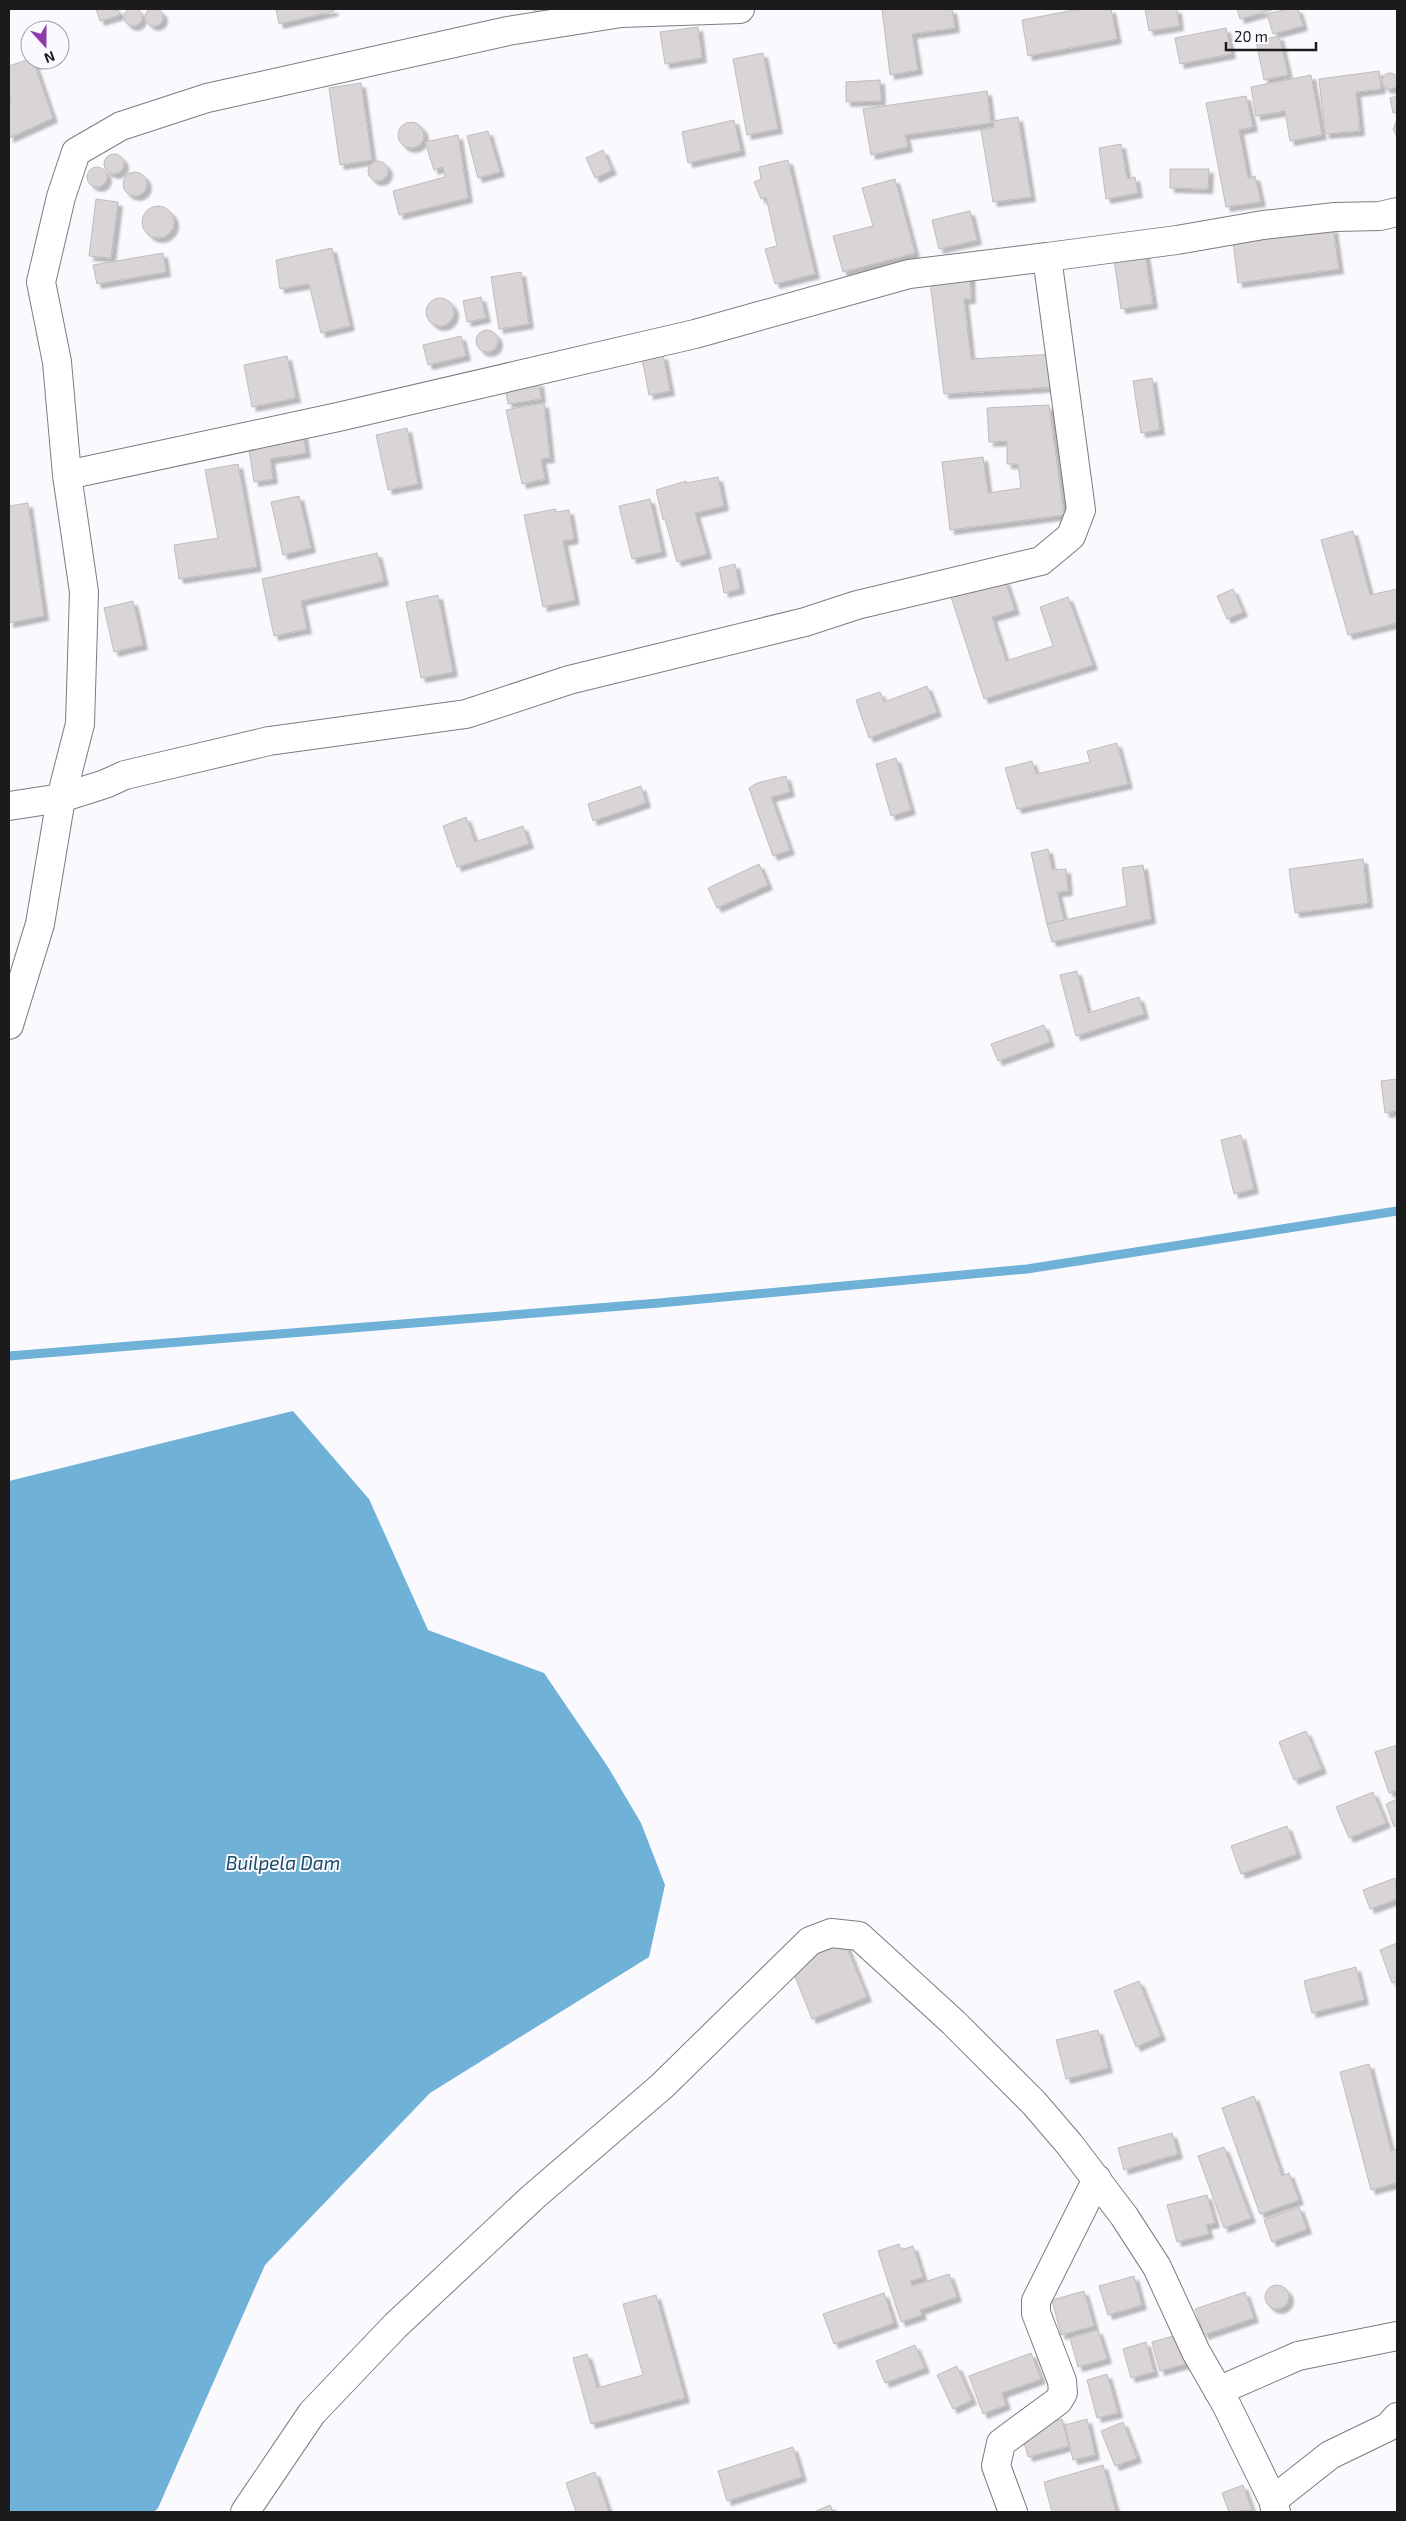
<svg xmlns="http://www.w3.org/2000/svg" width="1406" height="2521" font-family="'Exo 2',sans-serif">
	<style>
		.water { fill: #70b1d8 }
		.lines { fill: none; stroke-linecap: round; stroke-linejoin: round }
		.stream { stroke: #70b1d8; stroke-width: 9 }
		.building { fill: #d9d4d6; stroke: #c1bcbe; filter: url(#shadow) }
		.minor-casing { stroke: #7d7c80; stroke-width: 30 }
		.minor { stroke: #fff; stroke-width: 28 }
		.labels { text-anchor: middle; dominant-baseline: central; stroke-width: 4; stroke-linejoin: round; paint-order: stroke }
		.water-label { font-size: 19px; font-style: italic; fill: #184b66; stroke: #faf9fe }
	</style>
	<defs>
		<filter id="shadow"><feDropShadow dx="4.5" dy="4.5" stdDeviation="1" flood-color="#0004"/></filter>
	</defs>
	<rect width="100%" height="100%" fill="#faf9fe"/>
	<path class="water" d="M 293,1411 L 369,1499 L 428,1630 L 544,1673 L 608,1767 L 641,1823 L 665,1885 L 649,1957 L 430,2093 L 265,2265 L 158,2508 L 154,2512 L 9,2512 L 9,1481 Z"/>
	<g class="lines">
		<path class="stream" d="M 9,1356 L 659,1303 L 1027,1269 L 1397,1211"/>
	</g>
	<path class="building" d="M145 17a9 9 0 1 1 18 0a9 9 0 1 1-18 0Z
		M124 17a9 9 0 1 1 18 0a9 9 0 1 1-18 0Z
		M 96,9 L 118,9 L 120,15 L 100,21 Z
		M 276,9 L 333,9 L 334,11 L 279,24 Z
		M 534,9 L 553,9 L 554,14 L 534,17 Z
		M 882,9 L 952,9 L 955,28 L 912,34 L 918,70 L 890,75 Z
		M 1079,9 L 1111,9 L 1117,39 L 1028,56 L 1022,20 Z
		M 1145,9 L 1177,9 L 1179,26 L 1149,31 Z
		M 1237,9 L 1275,9 L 1240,19 Z
		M 1288,9 L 1298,9 L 1303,26 L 1273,34 L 1267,14 Z
		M 698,27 L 702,58 L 665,64 L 660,32 Z
		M 1226,28 L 1231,54 L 1180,64 L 1175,38 Z
		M 1279,36 L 1288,75 L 1264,80 L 1256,41 Z
		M 763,53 L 778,129 L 747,135 L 733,59 Z
		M 30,59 L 33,60 L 53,118 L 9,138 L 9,103 L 11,102 L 9,95 L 9,66 Z
		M 1379,71 L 1381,89 L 1356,92 L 1360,131 L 1325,134 L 1319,79 Z
		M1382 81a8 8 0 1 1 16 0a8 8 0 1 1-16 0Z
		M 1311,75 L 1322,135 L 1290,141 L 1285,111 L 1256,116 L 1251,87 Z
		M 880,80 L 881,101 L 846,102 L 846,82 Z
		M 361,83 L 372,160 L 340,165 L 329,88 Z
		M 987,91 L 991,123 L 905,135 L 908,147 L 871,155 L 863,109 Z
		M 1246,96 L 1253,127 L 1239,130 L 1248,178 L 1255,176 L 1261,202 L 1226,207 L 1206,103 Z
		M 1397,96 L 1397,112 L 1393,113 L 1390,98 Z
		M 1018,117 L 1031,197 L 993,202 L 981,130 L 994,127 L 993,121 Z
		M 1397,119 L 1397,137 L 1393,129 Z
		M 734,120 L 741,151 L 688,163 L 682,132 Z
		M398 135a13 13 0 1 1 26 0a13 13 0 1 1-26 0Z
		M 488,131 L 500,172 L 478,178 L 467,136 Z
		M 458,135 L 468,198 L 399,215 L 393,191 L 445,177 L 443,167 L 434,170 L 425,142 Z
		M 1121,144 L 1127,179 L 1135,177 L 1138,193 L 1106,199 L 1099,148 Z
		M 603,150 L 612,170 L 595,178 L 586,158 Z
		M104 164a10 10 0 1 1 20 0a10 10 0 1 1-20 0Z
		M 788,160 L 815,274 L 775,284 L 765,249 L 777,246 L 766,197 L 761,199 L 754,182 L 761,179 L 759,167 Z
		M368 171a10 10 0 1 1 20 0a10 10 0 1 1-20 0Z
		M87 177a10 10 0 1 1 20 0a10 10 0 1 1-20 0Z
		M 1170,169 L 1209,169 L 1208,189 L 1170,188 Z
		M123 184a12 12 0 1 1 24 0a12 12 0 1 1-24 0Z
		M 895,179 L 915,253 L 843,272 L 833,236 L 873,226 L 862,188 Z
		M 96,199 L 118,202 L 111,258 L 89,256 Z
		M142 222a16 16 0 1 1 32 0a16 16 0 1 1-32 0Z
		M 970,211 L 977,240 L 939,249 L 932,220 Z
		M 1333,228 L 1339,269 L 1238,283 L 1233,241 Z
		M 1144,247 L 1153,304 L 1121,309 L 1113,252 Z
		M 332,248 L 350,326 L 321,333 L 309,284 L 280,289 L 276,260 Z
		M 163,253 L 166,272 L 97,284 L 93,265 Z
		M 970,270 L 971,299 L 964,299 L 971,359 L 1055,354 L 1057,387 L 944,394 L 929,273 Z
		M 521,272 L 529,324 L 499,329 L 491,277 Z
		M 481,297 L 486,318 L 467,322 L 463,301 Z
		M426 312a14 14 0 1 1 28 0a14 14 0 1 1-28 0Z
		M476 341a11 11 0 1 1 22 0a11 11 0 1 1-22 0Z
		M 461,336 L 466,356 L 428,365 L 423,345 Z
		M 663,355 L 670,391 L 649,395 L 642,359 Z
		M 287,356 L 296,398 L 252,407 L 244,365 Z
		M 1152,378 L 1160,430 L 1141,433 L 1133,381 Z
		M 539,382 L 541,399 L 508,404 L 505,386 Z
		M 544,403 L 550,458 L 541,459 L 545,479 L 522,484 L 506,410 Z
		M 1049,405 L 1064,515 L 950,530 L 942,462 L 983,457 L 988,493 L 1021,488 L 1018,464 L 1007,464 L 1007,441 L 989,442 L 987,408 Z
		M 407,428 L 418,484 L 388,490 L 376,435 Z
		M 303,434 L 306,453 L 270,459 L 273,479 L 254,482 L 248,443 Z
		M 238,464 L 257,567 L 179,579 L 174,545 L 218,538 L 205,470 Z
		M 718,477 L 724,506 L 695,513 L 707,554 L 677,562 L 665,519 L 663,520 L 656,490 L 686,481 L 686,483 Z
		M 299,496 L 311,548 L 283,555 L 271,502 Z
		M 650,499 L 662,552 L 632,559 L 619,506 Z
		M 28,503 L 44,616 L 9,623 L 9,506 Z
		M 556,509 L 556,512 L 569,510 L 574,539 L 563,541 L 575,600 L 543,607 L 524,515 Z
		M 1353,531 L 1370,595 L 1397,589 L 1397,623 L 1348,635 L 1321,540 Z
		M 377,553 L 384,581 L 301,601 L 307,629 L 274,636 L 262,579 Z
		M 735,564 L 740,589 L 724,593 L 719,568 Z
		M 1005,580 L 1015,610 L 992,617 L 1006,661 L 1053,646 L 1040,607 L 1068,597 L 1093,665 L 984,699 L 951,597 Z
		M 1233,589 L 1243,612 L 1227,619 L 1217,596 Z
		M 438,595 L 453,672 L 421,678 L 406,602 Z
		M 133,601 L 143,645 L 114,652 L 104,608 Z
		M 927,686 L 937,712 L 869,738 L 856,700 L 880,692 L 884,702 Z
		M 1117,743 L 1128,784 L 1017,809 L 1005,768 L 1032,761 L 1036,774 L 1090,762 L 1087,751 Z
		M 896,758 L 911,810 L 891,816 L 876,764 Z
		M 786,776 L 790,792 L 771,797 L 790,850 L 773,856 L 749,788 L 757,783 Z
		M 641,786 L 646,803 L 593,821 L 588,804 Z
		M 466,817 L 475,842 L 523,826 L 529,844 L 457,867 L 443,826 Z
		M 1048,849 L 1052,870 L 1066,869 L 1068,891 L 1057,892 L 1064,920 L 1047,924 L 1031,853 Z
		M 1363,859 L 1368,903 L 1295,913 L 1289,869 Z
		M 759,864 L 768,885 L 717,908 L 708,888 Z
		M 1143,865 L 1151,919 L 1052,942 L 1047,924 L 1127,906 L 1122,868 Z
		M 1077,971 L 1088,1013 L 1139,997 L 1144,1014 L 1076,1036 L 1060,975 Z
		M 1044,1025 L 1050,1042 L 998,1061 L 991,1044 Z
		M 1397,1079 L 1397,1111 L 1385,1113 L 1381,1081 Z
		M 1241,1135 L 1254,1189 L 1234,1194 L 1221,1140 Z
		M 1306,1731 L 1322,1769 L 1294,1780 L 1279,1742 Z
		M 1397,1745 L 1397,1790 L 1389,1793 L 1375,1752 Z
		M 1373,1792 L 1386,1823 L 1349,1838 L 1336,1807 Z
		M 1397,1799 L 1397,1825 L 1394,1827 L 1386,1804 Z
		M 1287,1826 L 1297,1854 L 1241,1874 L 1231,1846 Z
		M 1395,1878 L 1397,1899 L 1370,1909 L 1363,1890 Z
		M 845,1943 L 867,1997 L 812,2019 L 790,1964 Z
		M 1397,1943 L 1397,1981 L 1392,1983 L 1380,1950 Z
		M 1356,1967 L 1364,2000 L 1312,2013 L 1304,1981 Z
		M 1139,1981 L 1161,2036 L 1136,2047 L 1114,1991 Z
		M 1098,2030 L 1108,2068 L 1066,2079 L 1056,2040 Z
		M 1369,2064 L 1391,2151 L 1397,2149 L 1397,2183 L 1371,2190 L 1340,2072 Z
		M 1254,2096 L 1282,2176 L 1289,2173 L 1299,2200 L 1260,2214 L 1222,2108 Z
		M 1172,2133 L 1178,2154 L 1124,2170 L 1118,2148 Z
		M 1224,2147 L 1251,2218 L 1224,2228 L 1198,2156 Z
		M 1207,2195 L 1215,2223 L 1206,2225 L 1209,2234 L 1177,2242 L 1167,2205 Z
		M 1299,2207 L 1307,2229 L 1272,2242 L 1264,2220 Z
		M 899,2244 L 901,2250 L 913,2246 L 923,2277 L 911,2281 L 912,2286 L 949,2274 L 957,2297 L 920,2310 L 922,2315 L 901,2322 L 878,2251 Z
		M 1134,2276 L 1142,2305 L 1108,2315 L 1099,2286 Z
		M1265 2297a12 12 0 1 1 24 0a12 12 0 1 1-24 0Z
		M 1084,2291 L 1094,2326 L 1061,2335 L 1052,2300 Z
		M 1245,2292 L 1254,2318 L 1204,2335 L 1195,2309 Z
		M 884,2293 L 894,2323 L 834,2344 L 823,2314 Z
		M 656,2295 L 685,2398 L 591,2424 L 573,2358 L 587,2354 L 597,2388 L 643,2375 L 623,2304 Z
		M 1098,2330 L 1107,2359 L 1078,2367 L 1070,2338 Z
		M 1184,2333 L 1192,2362 L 1160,2371 L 1152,2342 Z
		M 1146,2342 L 1154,2372 L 1131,2378 L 1123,2349 Z
		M 915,2345 L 925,2368 L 885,2383 L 876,2361 Z
		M 1031,2353 L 1041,2379 L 1002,2393 L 1006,2405 L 983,2414 L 969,2376 Z
		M 957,2366 L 972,2400 L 953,2409 L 937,2375 Z
		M 1107,2374 L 1118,2413 L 1097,2418 L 1087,2380 Z
		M 1062,2419 L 1069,2446 L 1028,2457 L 1021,2431 Z
		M 1087,2419 L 1095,2455 L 1073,2460 L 1065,2425 Z
		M 1123,2422 L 1137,2458 L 1115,2466 L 1101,2431 Z
		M 793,2447 L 802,2477 L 727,2501 L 718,2471 Z
		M 1103,2465 L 1116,2512 L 1052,2512 L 1044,2482 Z
		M 595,2472 L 609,2512 L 576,2512 L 566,2483 Z
		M 1243,2485 L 1252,2510 L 1229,2512 L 1222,2493 Z
		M 830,2505 L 833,2512 L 814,2512 Z"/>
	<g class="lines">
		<g class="minor-casing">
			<path id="minor" d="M 67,475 L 338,417 L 695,334 L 909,274 L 1047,257
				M 9,806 L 61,798 L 80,724 L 84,592 L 67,475 L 57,362 L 41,282 L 61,197 L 76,152 L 121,126 L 207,98 L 508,31 L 621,13 L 740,9
				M 9,1025 L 40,924 L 61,798 L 105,784 L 125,775 L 269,741 L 466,714 L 569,680 L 805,622 L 857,605 L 1041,561 L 1071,536 L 1081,510 L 1047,257 L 1177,240 L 1263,225 L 1335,217 L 1380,216 L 1397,212
				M 1218,2391 L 1298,2356 L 1397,2336
				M 1273,2500 L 1330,2455 L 1388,2427 L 1397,2417
				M 245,2512 L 312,2413 L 395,2326 L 533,2197 L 662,2086 L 810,1941 L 831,1933 L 859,1936 L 954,2023 L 1034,2103 L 1070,2145 L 1124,2216 L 1157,2267 L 1196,2352 L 1226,2404 L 1273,2500 L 1276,2512
				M 1013,2512 L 996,2466 L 1001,2443 L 1058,2401 L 1063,2393 L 1062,2381 L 1036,2313 L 1036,2301 L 1097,2179"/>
		</g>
		<use href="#minor" class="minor"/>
	</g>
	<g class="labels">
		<g class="water-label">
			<text x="283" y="1862">Builpela Dam</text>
		</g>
	</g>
	<rect width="1406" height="2521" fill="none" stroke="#1b1b1c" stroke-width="20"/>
	<g transform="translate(45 45) rotate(159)"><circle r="24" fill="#faf9fe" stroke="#a1a0a4"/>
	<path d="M0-4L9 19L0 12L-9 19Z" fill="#8e3aa9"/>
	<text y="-8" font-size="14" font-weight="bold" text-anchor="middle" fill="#1b1b1c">N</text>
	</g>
	<path d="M1226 42v8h90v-8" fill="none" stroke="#1b1b1c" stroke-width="2.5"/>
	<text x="1234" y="42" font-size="15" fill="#1b1b1c" stroke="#faf9fe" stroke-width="4" paint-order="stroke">20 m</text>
</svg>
